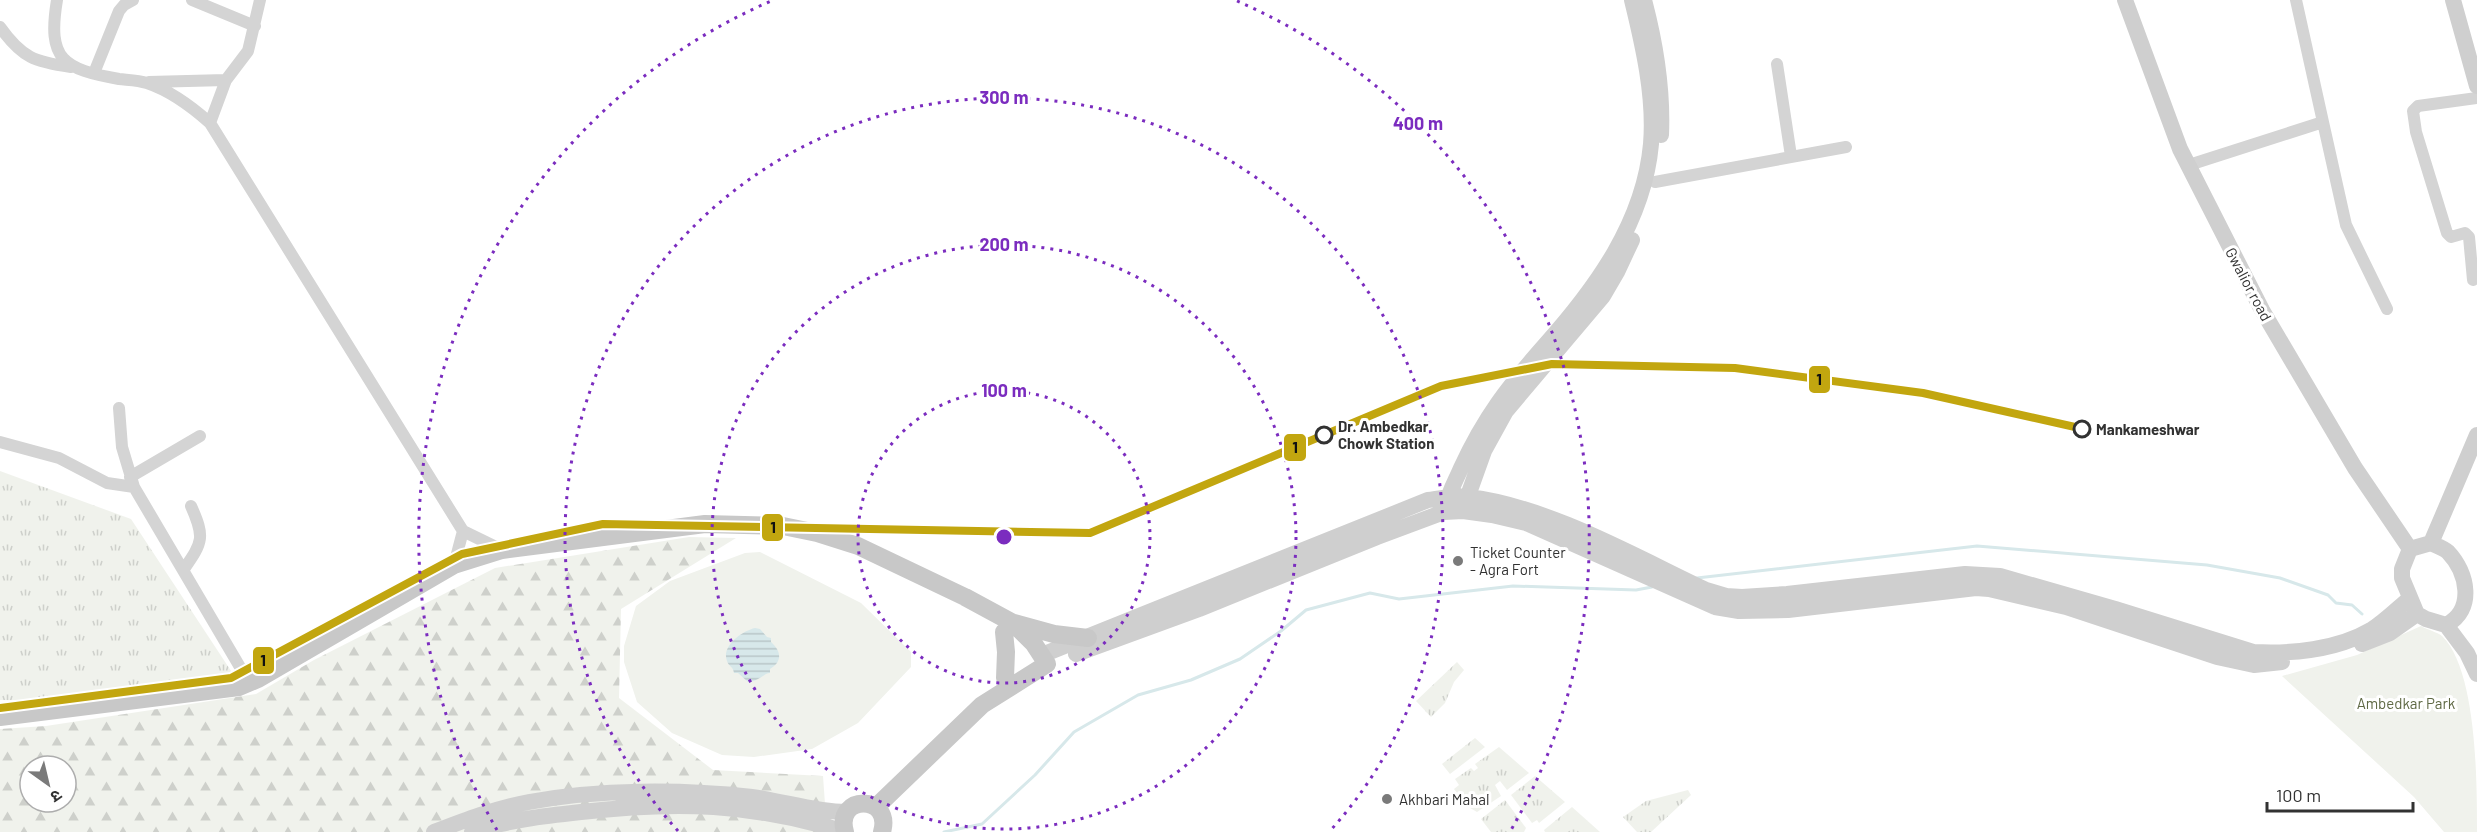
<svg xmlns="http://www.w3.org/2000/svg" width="2477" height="832" font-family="Barlow,'Noto Sans Devanagari',sans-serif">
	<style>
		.grass { fill: url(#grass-tufts) }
		.forest { fill: url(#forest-firs); fill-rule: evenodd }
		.park { fill: #f0f2ec }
		.water { fill: url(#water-rules) }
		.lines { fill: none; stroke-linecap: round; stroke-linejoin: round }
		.stream { stroke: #d7e8ea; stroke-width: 3 }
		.street { stroke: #d4d4d4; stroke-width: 12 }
		.secondary { stroke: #cfcfcf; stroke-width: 16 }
		.primary { stroke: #c8c8c8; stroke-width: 18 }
		.metro-1-casing { stroke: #fff; stroke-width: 12 }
		.metro-1 { stroke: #c2a60f; stroke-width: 8 }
		.ring { fill: none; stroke: #7b2cbf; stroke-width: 3; stroke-dasharray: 3 6 }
		.stop-dot { fill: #fff; stroke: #323232; stroke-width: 3 }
		.poi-dot { fill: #7a7a7a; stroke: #fff; stroke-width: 2 }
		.labels { text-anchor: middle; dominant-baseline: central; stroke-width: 6; stroke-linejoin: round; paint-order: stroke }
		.street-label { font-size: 15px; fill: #323232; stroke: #fff }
		.stop-label { font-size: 15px; font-weight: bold; fill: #323232; stroke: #fff; text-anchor: start }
		.poi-label { font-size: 15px; fill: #323232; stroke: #fff; text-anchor: start }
		.park-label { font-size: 15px; fill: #5f6944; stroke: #fff }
		.centre { fill: #7b2cbf; stroke: #fff; stroke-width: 3 }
		.ring-label { font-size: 18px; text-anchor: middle; font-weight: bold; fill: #7b2cbf; stroke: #fff; stroke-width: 6; stroke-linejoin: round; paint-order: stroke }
		.line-badge { stroke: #fff; stroke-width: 2 }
		.pale-badge-label { font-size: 16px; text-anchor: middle; font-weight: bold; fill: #111 }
	</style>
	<defs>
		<pattern id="grass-tufts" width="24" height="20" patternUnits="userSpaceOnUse" patternTransform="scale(1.5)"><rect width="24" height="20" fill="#f0f2ec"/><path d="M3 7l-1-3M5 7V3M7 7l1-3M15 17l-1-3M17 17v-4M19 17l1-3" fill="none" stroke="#ced0cb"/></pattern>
		<pattern id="forest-firs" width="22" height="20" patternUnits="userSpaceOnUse" patternTransform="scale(1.5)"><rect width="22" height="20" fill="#f0f2ec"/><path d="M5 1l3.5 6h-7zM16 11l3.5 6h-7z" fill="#ced0cb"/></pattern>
		<pattern id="water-rules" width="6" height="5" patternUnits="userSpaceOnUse" patternTransform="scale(1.5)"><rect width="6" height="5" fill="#d7e8ea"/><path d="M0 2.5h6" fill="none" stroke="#b9c7c9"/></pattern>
	</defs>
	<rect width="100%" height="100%" fill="#fff"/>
	<path class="grass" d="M 0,471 L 131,519 L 237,680 L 97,701 L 0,700 Z
		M 1457,662 L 1464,670 L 1454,682 L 1445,703 L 1431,717 L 1416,701 Z
		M 1475,738 L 1485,747 L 1450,774 L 1442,764 Z
		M 1499,747 L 1529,773 L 1507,790 L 1500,781 L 1495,785 L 1501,796 L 1477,812 L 1465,805 L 1454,789 L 1459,785 L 1455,779 L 1471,768 L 1474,771 L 1478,768 L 1475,764 Z
		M 1535,776 L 1565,802 L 1539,823 L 1537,820 L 1532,823 L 1511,795 Z
		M 1688,790 L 1691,795 L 1651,832 L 1637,832 L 1623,817 L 1646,801 Z
		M 1505,800 L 1526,828 L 1524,832 L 1491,832 L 1481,819 Z
		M 1572,807 L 1600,832 L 1545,832 L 1544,830 Z"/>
	<path class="forest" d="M 689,537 L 736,538 L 621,609 L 619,698 L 713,770 L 823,776 L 827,832 L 0,832 L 0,729 L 46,726 L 256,694 L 314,660 L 495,568 ZM 30,766 L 66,766 L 66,802 L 30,802 Z"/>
	<path class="park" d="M 760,552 L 861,603 L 911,652 L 911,667 L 858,723 L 812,749 L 754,757 L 722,755 L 672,733 L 637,702 L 624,662 L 624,646 L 636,606 L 670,581 L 745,553 Z
		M 2421,626 C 2428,630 2437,632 2442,636 C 2477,670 2477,782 2477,832 L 2444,832 L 2414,797 L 2282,676 L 2357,655 Z"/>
	<path class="water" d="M 755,628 L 760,629 L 767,637 L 771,638 L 771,642 C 781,651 783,661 770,669 L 770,673 C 764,673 760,681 748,682 L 738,673 L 734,673 C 733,666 729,667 727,661 C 721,646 742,631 755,628 Z"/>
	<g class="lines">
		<path class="stream" d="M 1697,578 L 1977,546 L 2207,565 L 2280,578 L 2328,595 L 2336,603 L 2352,605 L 2362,614
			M 944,832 L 982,824 L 1035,775 L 1074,732 L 1138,695 L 1191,680 L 1240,659 L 1281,631 L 1306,610 L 1370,593 L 1399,599 L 1513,586 L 1636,590 L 1652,587"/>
		<path class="street" d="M 57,0 C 47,60 63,69 119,79 C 128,80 138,80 147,83 C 171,91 191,106 210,123 L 463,531 L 502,550
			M 192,0 L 255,26
			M 0,27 C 22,58 35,62 71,67
			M 1777,64 L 1791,156
			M 94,73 L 119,11 L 124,5 L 133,0
			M 149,82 L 226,80
			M 2323,122 L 2346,225 L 2387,309
			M 210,123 L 226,80 L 248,51 L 260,0
			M 2189,165 L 2323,122 L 2296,0
			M 1655,182 L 1846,147
			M 2473,280 L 2469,237 L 2465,233 L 2451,237 L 2447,233 L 2416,132 L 2413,111 L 2418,106 L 2477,98
			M 119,408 L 122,447 L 134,487
			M 0,442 L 59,458 L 107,483 L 134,487 L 250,684
			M 130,477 L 200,436
			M 454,565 L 463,531
			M 184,569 C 203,542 205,537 191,506"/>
		<path class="secondary" d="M 1644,0 C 1656,45 1663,89 1661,135
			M 2125,0 L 2180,149 L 2262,310 L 2355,468 L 2410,549
			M 2453,0 L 2477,86
			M 1465,504 L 1484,451 L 1506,411 L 1603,296 L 1617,272 L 1632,240
			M 1446,505 C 1449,492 1456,480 1461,468 C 1485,416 1508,387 1545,345 C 1596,288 1644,222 1651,144 C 1655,97 1643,45 1632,0
			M 2431,543 C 2437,546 2444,548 2448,552 C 2468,573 2475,610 2446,625 L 2426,619 L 2417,614 L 2402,578 L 2402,569 L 2410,549 Z
			M 2431,543 L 2477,435
			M 2446,625 L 2467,653 L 2477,674
			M 2362,644 L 2390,633 L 2417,614
			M 1076,654 L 1199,609 L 1377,537 L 1444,512 L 1463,511 L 1492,515 L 1526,523 L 1715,607 L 1739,611 L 1788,610 L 1976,588 L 1989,589 L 2066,607 L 2217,657 L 2254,665 L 2282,662
			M 1042,655 L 1428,500 C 1442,498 1455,495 1469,497 C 1549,507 1634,556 1706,590 L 1726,596 L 1742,597 L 1787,594 L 1965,574 L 2000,576 L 2115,609 L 2253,652 C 2291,654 2337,650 2371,630 C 2385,621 2397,609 2410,598
			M 434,832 C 465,820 496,808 529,802 C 599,789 682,789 752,797 C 784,801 814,812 846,812
			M 472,832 C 508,820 544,816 581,812 C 677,801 751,803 845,832"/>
		<path class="primary" d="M 1014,623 L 1054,634 L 1088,638
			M 1004,632 L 1006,652 L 1005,678
			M 0,717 L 239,687 L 258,679 L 454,565 L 502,550 L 705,524 L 783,526 L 817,533 L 858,546 L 965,597 L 1013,623 L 1034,644 L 1047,664 L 982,705 L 876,807
			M 845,832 C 834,794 893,794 882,832"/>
		<g class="metro-1-casing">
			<path id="metro-1" d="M 0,708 L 231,678 L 462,554 L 603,524 L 1090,533 L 1441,386 L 1552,364 L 1735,368 L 1923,393 L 2084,429"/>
		</g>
		<use href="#metro-1" class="metro-1"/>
	</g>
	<g class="ring">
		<circle cx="1004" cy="537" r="146"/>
		<circle cx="1004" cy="537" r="292"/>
		<path d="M678 831A439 439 0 1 1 1330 831"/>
		<path d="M497 830A585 585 0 0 1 771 1M1237 1A585 585 0 0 1 1511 830"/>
	</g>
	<g class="stop-dot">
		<circle cx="2082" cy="429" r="8"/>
		<circle cx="1324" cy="435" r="8"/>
	</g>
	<g class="poi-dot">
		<circle cx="1458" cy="561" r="6"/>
		<circle cx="1387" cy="799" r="6"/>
	</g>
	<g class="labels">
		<g class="street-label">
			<text transform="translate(2249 284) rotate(62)">Gwalior road</text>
		</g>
		<g class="stop-label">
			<text x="1338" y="426">Dr. Ambedkar<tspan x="1338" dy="17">Chowk Station</tspan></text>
			<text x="2096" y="429">Mankameshwar</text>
		</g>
		<g class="poi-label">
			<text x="1470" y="552">Ticket Counter<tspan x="1470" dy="17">- Agra Fort</tspan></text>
			<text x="1399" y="799">Akhbari Mahal</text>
		</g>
		<g class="park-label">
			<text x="2406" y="703">Ambedkar Park</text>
		</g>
	</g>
	<circle cx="1004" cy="537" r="9" class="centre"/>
	<g class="ring-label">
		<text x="1004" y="104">300 m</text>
		<text x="1418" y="130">400 m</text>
		<text x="1004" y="251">200 m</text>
		<text x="1004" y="397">100 m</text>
	</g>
	<g class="line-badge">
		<rect x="1808" y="365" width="23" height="29" rx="6" fill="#c2a60f"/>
		<rect x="1283" y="433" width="24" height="29" rx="6" fill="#c2a60f"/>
		<rect x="761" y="513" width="23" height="29" rx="6" fill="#c2a60f"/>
		<rect x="252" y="646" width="23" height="29" rx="6" fill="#c2a60f"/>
	</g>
	<g class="pale-badge-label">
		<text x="1819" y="385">1</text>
		<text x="1295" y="453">1</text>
		<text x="773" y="533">1</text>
		<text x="263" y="666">1</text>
	</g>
	<g transform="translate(48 784) rotate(146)"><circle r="28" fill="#ffffff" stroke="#adadad" stroke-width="1.5"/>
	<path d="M0-4.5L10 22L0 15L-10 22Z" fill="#7a7a7a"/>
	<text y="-9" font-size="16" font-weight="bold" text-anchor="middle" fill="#323232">उ</text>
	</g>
	<path d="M2267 802v9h146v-9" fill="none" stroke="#323232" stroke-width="3"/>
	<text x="2276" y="802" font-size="18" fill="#323232" stroke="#ffffff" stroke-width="4.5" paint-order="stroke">100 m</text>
</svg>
